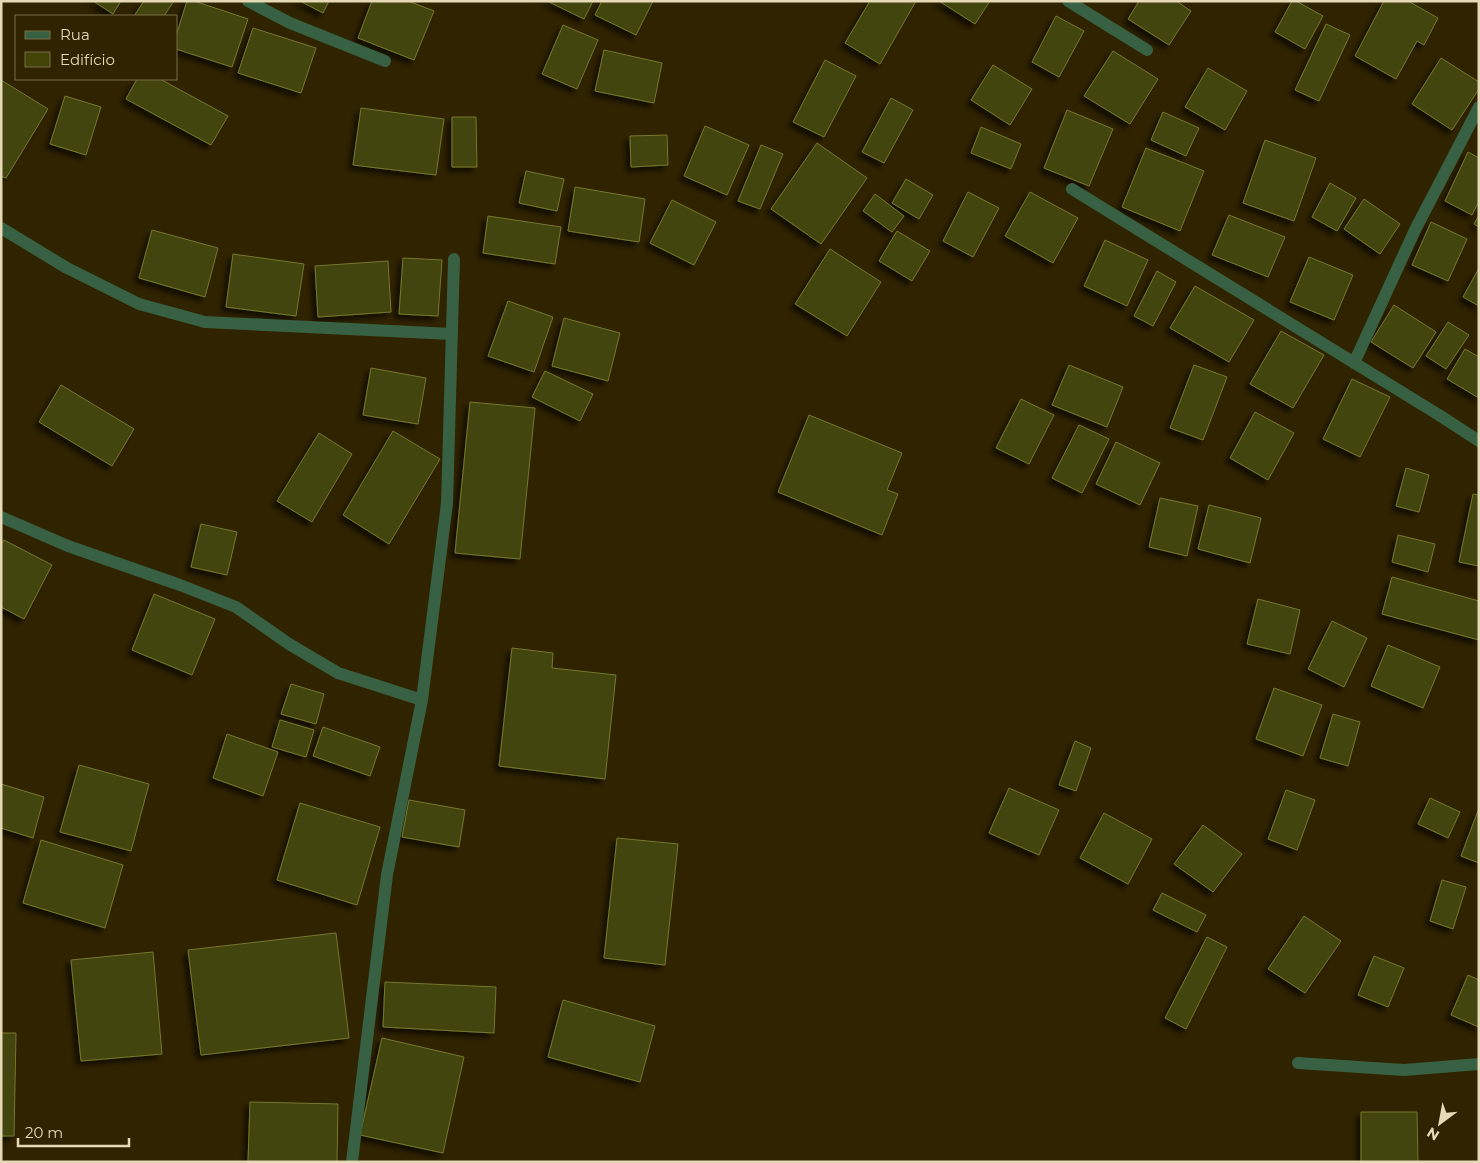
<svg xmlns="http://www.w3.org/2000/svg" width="1480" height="1163" font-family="Montserrat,sans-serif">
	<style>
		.building { fill: #424408; stroke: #76782f; filter: url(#shadow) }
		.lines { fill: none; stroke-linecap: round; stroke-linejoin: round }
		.minor { stroke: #386042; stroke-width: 12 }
	</style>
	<defs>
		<filter id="shadow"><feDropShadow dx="-4.5" dy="4.5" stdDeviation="2.5" flood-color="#0009"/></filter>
	</defs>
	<rect width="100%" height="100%" fill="#302300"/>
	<path class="building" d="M 93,1 L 121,1 L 113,14 Z
		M 144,1 L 174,1 L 164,16 L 134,16 Z
		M 187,1 L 194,1 L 248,19 L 232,67 L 176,49 L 176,36 Z
		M 300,1 L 329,1 L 323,13 Z
		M 372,1 L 408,1 L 434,11 L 414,60 L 358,38 Z
		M 547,1 L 593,1 L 584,19 Z
		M 602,1 L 653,1 L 636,35 L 595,15 Z
		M 870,1 L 916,1 L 880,64 L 845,43 Z
		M 939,1 L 990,1 L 975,24 Z
		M 1139,1 L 1176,1 L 1191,11 L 1169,45 L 1128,19 Z
		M 1292,1 L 1296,1 L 1323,16 L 1305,49 L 1275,32 Z
		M 1384,1 L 1408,1 L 1438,18 L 1424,45 L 1417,41 L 1396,79 L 1355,56 Z
		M 1056,16 L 1084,31 L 1059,77 L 1032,62 Z
		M 1326,24 L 1350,35 L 1319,101 L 1295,90 Z
		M 563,25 L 598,40 L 577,89 L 542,74 Z
		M 253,28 L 316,48 L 301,93 L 238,73 Z
		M 604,50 L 662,63 L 654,103 L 595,91 Z
		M 1113,51 L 1158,79 L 1130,124 L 1084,96 Z
		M 1441,58 L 1479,82 L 1479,89 L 1452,130 L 1412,104 Z
		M 825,60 L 856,76 L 824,137 L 793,122 Z
		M 993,65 L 1032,89 L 1010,125 L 971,100 Z
		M 1208,68 L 1247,91 L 1225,130 L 1185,107 Z
		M 137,79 L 160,79 L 228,116 L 211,145 L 126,99 Z
		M 1,80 L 48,109 L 6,178 L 1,176 Z
		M 65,96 L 101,107 L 86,155 L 50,144 Z
		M 891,98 L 913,110 L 884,163 L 862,152 Z
		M 361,108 L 444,119 L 436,175 L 353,165 Z
		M 1067,110 L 1113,129 L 1089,186 L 1044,168 Z
		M 1163,112 L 1199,128 L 1186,156 L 1151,140 Z
		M 452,117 L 476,117 L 477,167 L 452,167 Z
		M 705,126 L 749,145 L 727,195 L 684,176 Z
		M 981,127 L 1021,144 L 1011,169 L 971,153 Z
		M 667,135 L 668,165 L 631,167 L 630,136 Z
		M 1265,140 L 1316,158 L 1294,221 L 1243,203 Z
		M 817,143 L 867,178 L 821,244 L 771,209 Z
		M 761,145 L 783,154 L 760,209 L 738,201 Z
		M 1146,148 L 1204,171 L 1180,231 L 1122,207 Z
		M 1468,152 L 1479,158 L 1479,201 L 1472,215 L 1445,201 Z
		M 526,171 L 564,179 L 557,211 L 519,203 Z
		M 906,179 L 933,195 L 919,219 L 892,203 Z
		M 1330,183 L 1356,198 L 1337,231 L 1312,217 Z
		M 575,187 L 645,199 L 639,242 L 568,231 Z
		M 968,192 L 999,208 L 973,257 L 943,241 Z
		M 1030,192 L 1078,218 L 1053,263 L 1005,236 Z
		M 875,194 L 904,216 L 892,232 L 863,211 Z
		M 1364,199 L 1400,224 L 1380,254 L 1344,229 Z
		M 672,200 L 716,222 L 694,265 L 650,243 Z
		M 1229,215 L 1285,237 L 1268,277 L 1212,255 Z
		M 1479,215 L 1479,227 L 1474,224 Z
		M 488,216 L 561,227 L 555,264 L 483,253 Z
		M 1431,222 L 1467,239 L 1448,281 L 1412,265 Z
		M 152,230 L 218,248 L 205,297 L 139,278 Z
		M 897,231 L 930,251 L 912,281 L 879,261 Z
		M 1105,240 L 1148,260 L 1127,306 L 1084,286 Z
		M 830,249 L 881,282 L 847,336 L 795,304 Z
		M 233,254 L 304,264 L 296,316 L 226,307 Z
		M 1309,257 L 1353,275 L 1334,320 L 1290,302 Z
		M 403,258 L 442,260 L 438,316 L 399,314 Z
		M 388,261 L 391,312 L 318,317 L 315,266 Z
		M 1479,268 L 1479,306 L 1463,297 Z
		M 1157,271 L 1176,282 L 1153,326 L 1134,316 Z
		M 1195,286 L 1254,320 L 1229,362 L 1170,328 Z
		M 508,301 L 553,317 L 534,372 L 488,356 Z
		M 1394,305 L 1436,332 L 1413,368 L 1371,342 Z
		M 564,318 L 620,333 L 608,381 L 552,366 Z
		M 1448,322 L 1469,335 L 1446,369 L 1426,356 Z
		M 1281,331 L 1324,355 L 1293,408 L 1250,384 Z
		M 1465,349 L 1479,357 L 1479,398 L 1447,379 Z
		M 1069,365 L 1123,387 L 1107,427 L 1052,405 Z
		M 1194,365 L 1227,377 L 1203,440 L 1170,428 Z
		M 371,368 L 426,378 L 418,424 L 363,415 Z
		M 545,371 L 593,394 L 580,421 L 532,397 Z
		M 1352,379 L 1390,397 L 1360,457 L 1323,439 Z
		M 61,385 L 134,429 L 112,466 L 39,422 Z
		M 1021,399 L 1054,415 L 1029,464 L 996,448 Z
		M 470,402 L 535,408 L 520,559 L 455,553 Z
		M 1255,412 L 1294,433 L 1268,480 L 1230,458 Z
		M 809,415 L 902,453 L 887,490 L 898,494 L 882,535 L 778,492 Z
		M 1079,425 L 1109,439 L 1082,493 L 1052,478 Z
		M 393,431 L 440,459 L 389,544 L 343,515 Z
		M 319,433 L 352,454 L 312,522 L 277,501 Z
		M 1116,442 L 1160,463 L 1140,505 L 1096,484 Z
		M 1406,468 L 1429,475 L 1419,512 L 1396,506 Z
		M 1473,494 L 1479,495 L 1479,566 L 1459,562 Z
		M 1160,498 L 1198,506 L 1187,556 L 1149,547 Z
		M 1209,505 L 1261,518 L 1250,563 L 1198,549 Z
		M 201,524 L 237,532 L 227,575 L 191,567 Z
		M 1398,535 L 1435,544 L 1428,572 L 1392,562 Z
		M 4,540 L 52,565 L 24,619 L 1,607 L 1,544 Z
		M 1392,577 L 1479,601 L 1479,640 L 1382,614 Z
		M 154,594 L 215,619 L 192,675 L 132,650 Z
		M 1258,599 L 1300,610 L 1290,654 L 1247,644 Z
		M 1332,621 L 1367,638 L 1344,687 L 1308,669 Z
		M 1388,645 L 1440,667 L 1423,708 L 1371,686 Z
		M 512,648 L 553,653 L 552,668 L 616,675 L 605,779 L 499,766 Z
		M 291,684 L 324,694 L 316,724 L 281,714 Z
		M 1274,688 L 1322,705 L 1303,756 L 1256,739 Z
		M 1333,714 L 1360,722 L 1348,766 L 1320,758 Z
		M 280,720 L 314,730 L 306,757 L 272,747 Z
		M 323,727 L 380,747 L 370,776 L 313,756 Z
		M 227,734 L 278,752 L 263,796 L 213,778 Z
		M 1075,741 L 1091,748 L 1076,791 L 1059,785 Z
		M 79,765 L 149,784 L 131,851 L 60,832 Z
		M 1,784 L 44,797 L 33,838 L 1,828 Z
		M 1009,788 L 1059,810 L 1039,855 L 989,833 Z
		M 1286,790 L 1315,800 L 1297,850 L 1268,839 Z
		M 1430,798 L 1460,812 L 1448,838 L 1418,824 Z
		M 409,800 L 465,810 L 459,847 L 402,837 Z
		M 300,803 L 380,827 L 357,905 L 277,880 Z
		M 1479,808 L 1479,863 L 1461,856 Z
		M 1104,813 L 1152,839 L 1128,884 L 1080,858 Z
		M 1203,825 L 1242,854 L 1213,892 L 1174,864 Z
		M 617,838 L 678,844 L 665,965 L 604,958 Z
		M 41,840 L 123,865 L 105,928 L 23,903 Z
		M 1442,880 L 1466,887 L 1453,929 L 1430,921 Z
		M 1162,893 L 1206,915 L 1197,932 L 1153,910 Z
		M 1304,916 L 1341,941 L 1305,993 L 1268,969 Z
		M 336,933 L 349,1038 L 201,1055 L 188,950 Z
		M 1207,937 L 1227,947 L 1186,1029 L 1165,1018 Z
		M 153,952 L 162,1054 L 81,1061 L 71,960 Z
		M 1374,956 L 1404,968 L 1388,1007 L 1358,995 Z
		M 1468,975 L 1479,980 L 1479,1027 L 1451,1015 Z
		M 385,982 L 496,987 L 494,1033 L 383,1027 Z
		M 563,1000 L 655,1026 L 640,1082 L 548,1057 Z
		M 1,1033 L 16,1033 L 14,1136 L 1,1136 Z
		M 382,1038 L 464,1057 L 443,1153 L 360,1135 Z
		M 250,1102 L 338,1104 L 337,1162 L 248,1162 Z
		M 1361,1112 L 1417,1112 L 1418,1162 L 1361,1162 Z"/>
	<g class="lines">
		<path class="minor" d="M 248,1 L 290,23 L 385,61
			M 1068,1 L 1147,50
			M 1072,189 L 1439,415 L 1479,441
			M 1,228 L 67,268 L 139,304 L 205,322 L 452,334
			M 1354,363 L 1415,230 L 1479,107
			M 1,517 L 68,546 L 180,585 L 236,607 L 289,644 L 338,673 L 422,700
			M 1298,1063 L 1404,1070 L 1479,1064
			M 352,1162 L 387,875 L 422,700 L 447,503 L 454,259"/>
	</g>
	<rect width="1480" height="1163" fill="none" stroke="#e5d9b6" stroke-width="5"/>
	<rect x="15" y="15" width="162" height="65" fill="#302300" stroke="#786c49"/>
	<rect x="25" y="31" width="25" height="8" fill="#386042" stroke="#786c49"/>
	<text x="60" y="40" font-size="15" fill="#e5d9b6">Rua</text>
	<rect x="25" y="52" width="25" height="15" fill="#424408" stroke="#786c49"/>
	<text x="60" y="65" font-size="15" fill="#e5d9b6">Edifício</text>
	<g transform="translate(1440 1123) rotate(212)" stroke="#302300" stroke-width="4" paint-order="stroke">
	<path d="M0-4L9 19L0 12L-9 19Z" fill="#e5d9b6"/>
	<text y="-8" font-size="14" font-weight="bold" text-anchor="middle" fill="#e5d9b6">N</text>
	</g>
	<path d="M18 1138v8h111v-8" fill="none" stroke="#e5d9b6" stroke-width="2.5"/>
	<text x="25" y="1138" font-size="15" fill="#e5d9b6" stroke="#302300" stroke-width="4" paint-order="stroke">20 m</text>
</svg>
